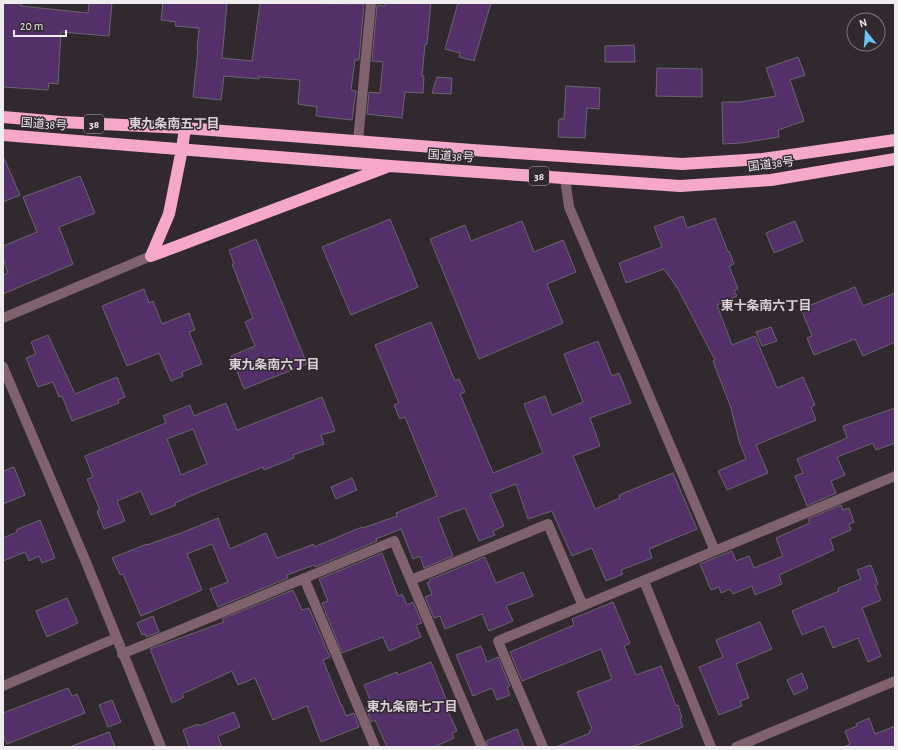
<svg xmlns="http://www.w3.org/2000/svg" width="898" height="750" font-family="'Alegreya Sans','Noto Sans JP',sans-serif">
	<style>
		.building { fill: #533068; stroke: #6a646d; fill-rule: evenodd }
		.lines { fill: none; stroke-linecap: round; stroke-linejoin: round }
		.minor { stroke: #80616e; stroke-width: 10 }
		.highway { stroke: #f5a8ca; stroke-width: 12 }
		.labels { text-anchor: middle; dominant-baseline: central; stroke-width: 3; stroke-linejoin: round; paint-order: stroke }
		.shield { fill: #31292f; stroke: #b7b1b5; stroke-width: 1 }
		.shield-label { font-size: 11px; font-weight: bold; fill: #f0ebef }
		.street-label { font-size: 12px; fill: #f0ebef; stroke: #31292f }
		.neighbourhood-label { font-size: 13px; font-weight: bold; fill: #dbd1d9; stroke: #31292f }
	</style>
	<rect width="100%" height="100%" fill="#31292f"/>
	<path class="building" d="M 3,3 L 21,3 L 21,6 L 88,13 L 89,3 L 112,3 L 109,36 L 61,32 L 58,84 L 49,83 L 48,90 L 3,87 Z
		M 163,3 L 227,3 L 222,58 L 252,61 L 260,3 L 364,4 L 359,60 L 355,60 L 351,90 L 356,91 L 352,120 L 316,116 L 317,107 L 298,104 L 300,80 L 259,77 L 259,79 L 224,76 L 221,100 L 193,97 L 198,50 L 197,50 L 199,28 L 175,26 L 176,22 L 161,20 Z
		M 385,3 L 431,3 L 427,44 L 425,44 L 422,76 L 424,76 L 423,93 L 405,92 L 402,118 L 367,114 L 369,92 L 380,93 L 383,62 L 372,61 L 377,5 L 385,6 Z
		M 458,3 L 491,3 L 474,61 L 459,57 L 460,53 L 445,49 Z
		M 634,45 L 635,62 L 605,62 L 605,46 Z
		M 798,57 L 805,75 L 790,80 L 804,121 L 778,130 L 779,137 L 741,143 L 723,144 L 722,102 L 740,102 L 776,96 L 766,68 Z
		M 657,68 L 702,69 L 702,97 L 656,96 Z
		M 437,77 L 452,78 L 451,94 L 432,93 Z
		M 566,86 L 600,88 L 599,109 L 587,108 L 585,138 L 558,137 L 559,119 L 564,119 Z
		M 3,156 L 20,195 L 3,202 Z
		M 80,176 L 95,213 L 59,227 L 73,264 L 3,294 L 3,275 L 8,273 L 3,258 L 3,246 L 37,232 L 23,197 Z
		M 683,216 L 687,228 L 715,218 L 728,252 L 729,251 L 734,264 L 729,266 L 738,289 L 734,291 L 737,296 L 717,305 L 732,345 L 755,336 L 777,388 L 803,377 L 815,405 L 811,407 L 816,420 L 756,445 L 768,473 L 727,490 L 718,471 L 746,459 L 739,441 L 731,408 L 713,361 L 715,360 L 678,289 L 664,269 L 626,283 L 619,263 L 662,247 L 654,227 Z
		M 390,219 L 418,287 L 351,315 L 322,247 Z
		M 522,221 L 534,252 L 563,240 L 576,272 L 547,284 L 563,323 L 479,359 L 430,239 L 465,225 L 471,241 Z
		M 795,221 L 803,241 L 774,253 L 766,233 Z
		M 256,239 L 307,364 L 244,389 L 231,356 L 255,346 L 245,322 L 253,318 L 232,264 L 234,264 L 229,250 Z
		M 855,287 L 863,306 L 895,293 L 895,342 L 863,356 L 855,339 L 814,355 L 807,338 L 812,336 L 801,309 Z
		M 144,289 L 149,303 L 153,301 L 162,324 L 189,313 L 195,330 L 189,332 L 202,364 L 182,372 L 183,376 L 171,381 L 159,353 L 127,366 L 102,306 Z
		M 431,322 L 455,381 L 459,379 L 465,392 L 460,394 L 493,473 L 543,453 L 524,404 L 545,396 L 552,415 L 583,402 L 564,354 L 598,341 L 612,376 L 619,373 L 631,403 L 590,418 L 600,446 L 573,456 L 595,509 L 620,498 L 619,495 L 673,473 L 697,529 L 649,549 L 652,558 L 621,570 L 623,574 L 606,581 L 592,548 L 572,556 L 552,511 L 528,519 L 516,484 L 490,494 L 504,526 L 493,531 L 495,535 L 479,541 L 465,508 L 438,518 L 453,556 L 424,568 L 420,556 L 413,559 L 401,529 L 376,539 L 377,541 L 315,567 L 314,565 L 287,575 L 288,578 L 218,607 L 210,589 L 228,582 L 212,544 L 187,554 L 202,590 L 141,616 L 123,574 L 120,575 L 112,558 L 147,544 L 147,545 L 181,533 L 218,518 L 230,549 L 266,533 L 277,558 L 314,544 L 314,547 L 362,527 L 363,528 L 397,516 L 396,513 L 437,496 L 405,417 L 400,419 L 394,405 L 399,403 L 375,345 Z
		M 771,327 L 777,341 L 762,346 L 756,332 Z
		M 48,335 L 75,394 L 117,377 L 125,397 L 118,400 L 119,403 L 72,421 L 62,396 L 59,397 L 53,382 L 38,387 L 26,358 L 36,354 L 31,342 Z
		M 322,397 L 335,431 L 321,435 L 324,444 L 293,455 L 294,458 L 264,470 L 263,467 L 202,491 L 175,503 L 176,505 L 151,515 L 141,491 L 117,501 L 125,521 L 104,529 L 97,511 L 100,510 L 87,479 L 93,477 L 85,456 L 166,423 L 163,416 L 190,405 L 194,416 L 226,403 L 237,430 ZM 193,429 L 207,464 L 181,475 L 167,439 Z
		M 895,408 L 895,443 L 876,450 L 873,443 L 837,457 L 845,475 L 831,481 L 836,493 L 807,506 L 795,476 L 803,473 L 797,459 L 847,438 L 843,426 Z
		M 14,467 L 25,495 L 3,504 L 3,471 Z
		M 352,478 L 357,490 L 336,499 L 331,487 Z
		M 841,505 L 843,510 L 849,508 L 854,522 L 849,524 L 851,530 L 830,539 L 834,550 L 779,575 L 782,584 L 755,595 L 752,586 L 733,594 L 730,589 L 721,593 L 719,587 L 711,590 L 700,564 L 732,551 L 736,561 L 749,556 L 754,568 L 783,556 L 776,538 L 810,523 L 808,519 Z
		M 40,520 L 55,558 L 42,563 L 39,556 L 29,561 L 25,552 L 3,561 L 3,538 L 17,532 L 16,530 Z
		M 382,553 L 398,596 L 402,594 L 407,605 L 413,602 L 422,623 L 416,625 L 421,637 L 389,651 L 383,637 L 342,653 L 322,603 L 328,601 L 319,579 Z
		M 485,557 L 496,583 L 523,572 L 533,596 L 506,606 L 513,621 L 489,631 L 482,614 L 445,629 L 440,616 L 434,618 L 425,597 L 432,594 L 427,583 L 430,582 L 429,580 Z
		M 871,565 L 878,584 L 875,586 L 881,600 L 862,608 L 881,656 L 868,662 L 858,638 L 833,648 L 824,626 L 802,635 L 792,611 L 839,591 L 838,588 L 861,579 L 857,570 Z
		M 293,590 L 302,610 L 309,608 L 330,657 L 323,660 L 341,705 L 342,705 L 346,716 L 354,713 L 359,727 L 321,742 L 307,706 L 273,720 L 255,678 L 238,685 L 232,671 L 182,694 L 184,697 L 172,703 L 150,649 L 224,622 L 222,619 Z
		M 67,598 L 78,623 L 47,637 L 36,611 Z
		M 613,602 L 630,643 L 624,646 L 636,675 L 661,666 L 676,706 L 678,705 L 682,718 L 680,719 L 683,727 L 632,747 L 556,747 L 590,733 L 589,731 L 592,729 L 577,692 L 612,679 L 601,649 L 522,681 L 510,652 L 574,625 L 572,619 Z
		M 153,616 L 159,632 L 146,637 L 145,634 L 142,635 L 137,623 Z
		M 760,622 L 772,649 L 736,664 L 749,698 L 740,701 L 742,706 L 719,715 L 699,667 L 723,657 L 716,640 Z
		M 481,646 L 487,662 L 498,657 L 510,686 L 507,688 L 510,695 L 497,700 L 492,688 L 473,696 L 456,655 Z
		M 431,662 L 449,706 L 446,707 L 457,731 L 452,733 L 454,738 L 434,747 L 387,747 L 375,720 L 371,722 L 366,708 L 372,705 L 364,685 L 397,672 L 398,675 Z
		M 802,673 L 808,688 L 794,695 L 787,680 Z
		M 68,688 L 72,696 L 77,694 L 85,713 L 7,744 L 3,735 L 3,713 Z
		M 112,700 L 121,722 L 108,727 L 99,705 Z
		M 234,712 L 240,727 L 218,736 L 222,747 L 189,747 L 183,730 L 198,724 L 199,726 Z
		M 869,718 L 875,734 L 895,726 L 895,747 L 844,747 L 850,744 L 845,731 L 857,726 L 856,724 Z
		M 517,729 L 524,747 L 488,747 L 486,741 Z
		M 109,732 L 115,747 L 72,747 L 72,746 Z"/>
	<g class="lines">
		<path class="minor" d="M 358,141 L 371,3
			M 565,178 L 569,207 L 715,551
			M 3,318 L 151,256
			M 3,367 L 86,562 L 161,747
			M 304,578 L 375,747
			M 411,580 L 548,524 L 583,606
			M 644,581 L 711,747
			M 122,654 L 394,541 L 482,747
			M 3,686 L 116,638
			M 543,747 L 498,641 L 895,476
			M 736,747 L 895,681"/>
		<path class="highway" d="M 3,117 L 61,122 L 185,128 L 472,150 L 682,164 L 762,159 L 895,140
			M 3,135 L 390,166 L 680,186 L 771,180 L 895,159
			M 151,256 L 387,167
			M 151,256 L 169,214 L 182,149 L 185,128"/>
	</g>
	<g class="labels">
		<g class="shield">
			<rect x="84" y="115" width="20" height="18" rx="3"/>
			<rect x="529" y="167" width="20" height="18" rx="3"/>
		</g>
		<g class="shield-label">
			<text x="94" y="124">38</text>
			<text x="539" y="176">38</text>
		</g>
		<g class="street-label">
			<text transform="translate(44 124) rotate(4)">国道38号</text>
			<text transform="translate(451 156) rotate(4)">国道38号</text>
			<text transform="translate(771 164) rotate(-7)">国道38号</text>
		</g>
		<g class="neighbourhood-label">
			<text x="174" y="124">東九条南五丁目</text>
			<text x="766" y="306">東十条南六丁目</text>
			<text x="274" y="365">東九条南六丁目</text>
			<text x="412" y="707">東九条南七丁目</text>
		</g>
	</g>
	<rect width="898" height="750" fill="none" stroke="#f0ebef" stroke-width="8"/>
	<g transform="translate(866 32) rotate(343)"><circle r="19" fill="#31292f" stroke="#7d777c"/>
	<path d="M0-3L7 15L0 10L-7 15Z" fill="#6ac3f1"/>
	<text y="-6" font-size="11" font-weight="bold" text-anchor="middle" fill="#f0ebef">N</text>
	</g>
	<path d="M14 30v6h52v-6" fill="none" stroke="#f0ebef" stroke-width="2"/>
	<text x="20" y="30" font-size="12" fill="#f0ebef" stroke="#31292f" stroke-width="3" paint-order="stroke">20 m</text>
</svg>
